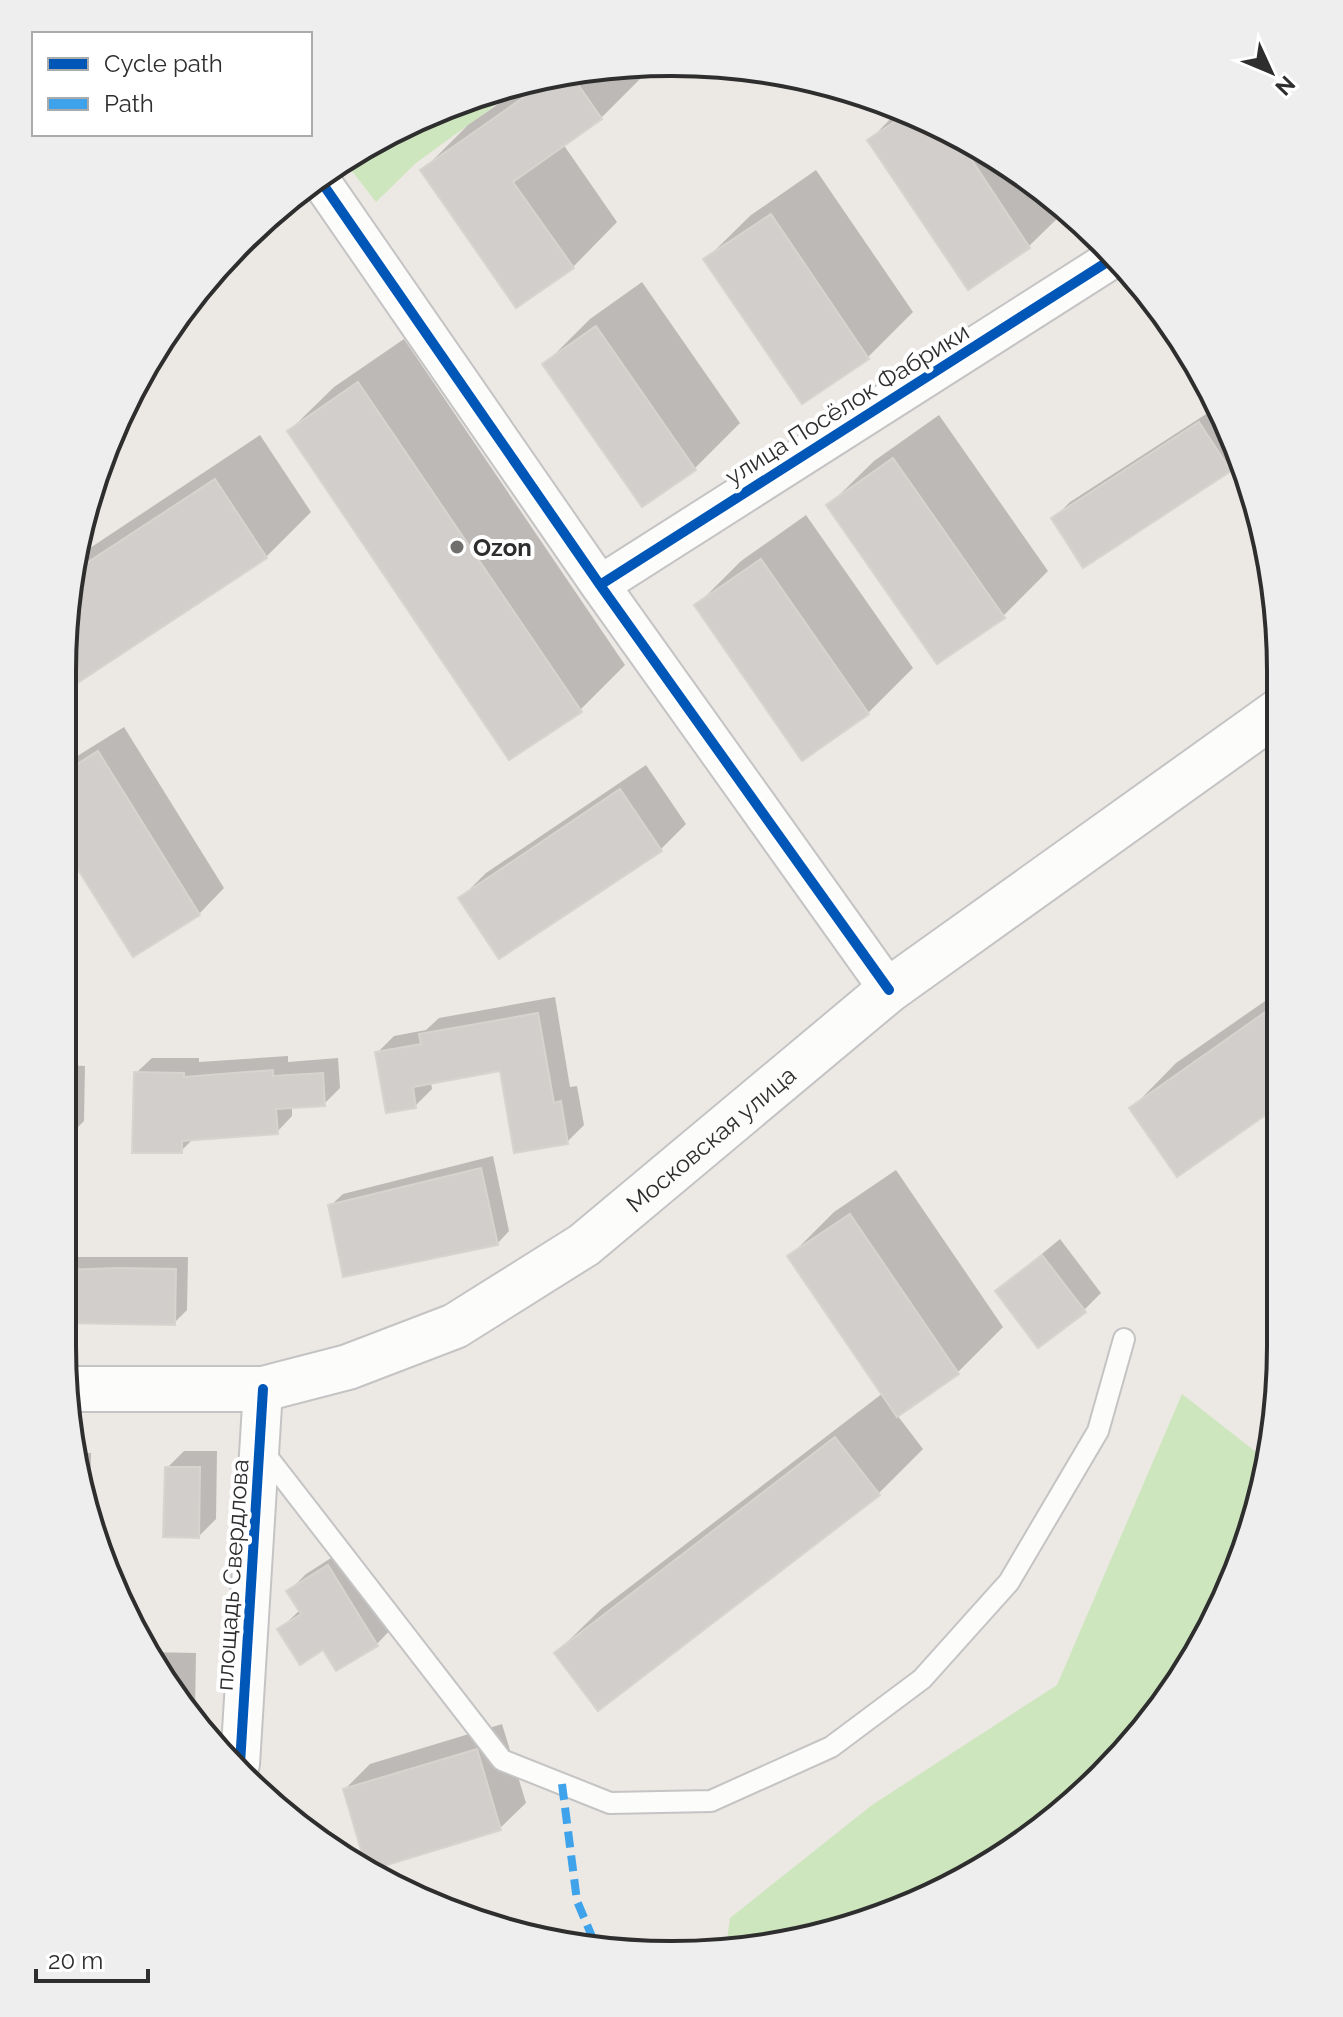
<svg xmlns="http://www.w3.org/2000/svg" width="1343" height="2017" font-family="Raleway,sans-serif">
	<style>
		.green { fill: #cee6be }
		.shadow { fill: #0003 }
		.building { fill: #d1cecb; stroke: #d7d4d0; stroke-width: 2 }
		.lines { fill: none; stroke-linecap: round; stroke-linejoin: round }
		.service-casing { stroke: #c5c4c5; stroke-width: 24 }
		.minor-casing { stroke: #c5c4c5; stroke-width: 42 }
		.secondary-casing { stroke: #c5c4c5; stroke-width: 48 }
		.service { stroke: #fcfcfb; stroke-width: 20 }
		.minor { stroke: #fcfcfb; stroke-width: 38 }
		.secondary { stroke: #fcfcfb; stroke-width: 44 }
		.quiet { stroke: #3ea3eb; stroke-width: 8; stroke-dasharray: 16 8; stroke-linecap: butt }
		.cycleway-casing { stroke: #fff; stroke-width: 15 }
		.cycleway { stroke: #0057b8; stroke-width: 10 }
		.poi-dot { fill: #706f6e; stroke: #fff; stroke-width: 3 }
		.labels { text-anchor: middle; dominant-baseline: central; stroke-width: 8; stroke-linejoin: round; paint-order: stroke }
		.street-label { font-size: 24px; fill: #2e2e2e; stroke: #fff }
		.poi-label { font-size: 24px; font-weight: bold; fill: #2e2e2e; stroke: #fff; text-anchor: start }
		.rim { fill: none; stroke: #2e2e2e; stroke-width: 4 }
	</style>
	<rect width="100%" height="100%" fill="#ece8e4"/>
	<path class="green" d="M 530,80 L 416,163 L 376,202 L 344,161 L 402,125 L 514,83 Z
		M 1182,1394 L 1265,1459 L 1218,1615 L 1129,1748 L 976,1874 L 791,1943 L 726,1947 L 730,1918 L 872,1805 L 1057,1685 Z"/>
	<path class="shadow" d="M 639,64 L 646,73 L 601,118 L 563,144 L 617,222 L 573,267 L 423,170 L 468,125 L 533,80 Z
		M 900,109 L 977,144 L 1067,209 L 1029,246 L 969,287 L 870,140 Z
		M 816,170 L 913,312 L 868,357 L 802,401 L 706,259 L 751,215 Z
		M 642,282 L 740,423 L 695,468 L 545,364 L 590,319 Z
		M 404,339 L 625,665 L 580,710 L 289,431 L 334,387 Z
		M 1217,407 L 1240,459 L 1229,470 L 1053,519 L 1070,502 Z
		M 939,415 L 1048,571 L 1003,616 L 829,505 L 874,461 Z
		M 260,435 L 311,512 L 266,557 L 67,688 L 67,591 L 78,556 Z
		M 806,515 L 913,668 L 868,713 L 696,606 L 741,561 Z
		M 124,727 L 224,888 L 199,914 L 66,845 L 66,763 Z
		M 646,765 L 686,824 L 661,849 L 461,898 L 486,873 Z
		M 1278,992 L 1277,1104 L 1178,1174 L 1132,1108 L 1176,1063 Z
		M 555,997 L 570,1087 L 577,1086 L 584,1125 L 567,1142 L 502,1069 L 431,1082 L 432,1089 L 415,1106 L 377,1053 L 394,1036 L 426,1030 L 439,1018 Z
		M 288,1056 L 288,1062 L 338,1058 L 340,1088 L 324,1104 L 292,1106 L 292,1116 L 277,1132 L 194,1138 L 181,1151 L 136,1073 L 152,1058 L 199,1058 L 199,1062 Z
		M 64,1065 L 85,1066 L 84,1121 L 67,1138 L 63,1138 Z
		M 493,1156 L 509,1231 L 497,1244 L 330,1206 L 343,1194 Z
		M 896,1170 L 1003,1327 L 958,1372 L 897,1415 L 923,1449 L 878,1494 L 556,1653 L 601,1609 L 883,1393 L 789,1257 L 834,1212 Z
		M 1060,1239 L 1101,1293 L 1084,1310 L 997,1291 Z
		M 63,1257 L 188,1257 L 187,1310 L 174,1323 L 67,1321 L 62,1326 Z
		M 184,1451 L 217,1451 L 216,1519 L 199,1536 L 167,1468 Z
		M 80,1453 L 91,1453 L 90,1516 Z
		M 345,1549 L 393,1627 L 377,1644 L 323,1647 L 280,1629 L 300,1610 L 289,1591 L 306,1574 Z
		M 149,1652 L 196,1653 L 195,1710 L 192,1713 L 165,1684 Z
		M 502,1724 L 526,1803 L 500,1828 L 345,1789 L 370,1764 Z"/>
	<path class="building" d="M 570,73 L 602,119 L 513,182 L 574,268 L 516,308 L 420,170 L 554,76 Z
		M 908,113 L 954,133 L 1030,248 L 968,290 L 867,140 Z
		M 771,214 L 869,359 L 802,404 L 703,259 Z
		M 596,326 L 696,470 L 642,507 L 542,364 Z
		M 358,382 L 582,712 L 509,760 L 287,431 Z
		M 1199,422 L 1231,471 L 1083,568 L 1051,518 Z
		M 893,458 L 1005,618 L 937,664 L 826,505 Z
		M 215,479 L 267,558 L 67,690 L 67,592 L 73,572 Z
		M 761,559 L 869,714 L 802,761 L 694,605 Z
		M 98,751 L 200,915 L 133,957 L 65,849 L 66,771 Z
		M 620,789 L 662,851 L 499,959 L 458,898 Z
		M 1278,1003 L 1277,1107 L 1177,1177 L 1129,1108 Z
		M 538,1013 L 554,1103 L 561,1101 L 568,1144 L 514,1153 L 500,1071 L 413,1087 L 416,1108 L 386,1113 L 375,1052 L 421,1044 L 419,1034 Z
		M 273,1070 L 273,1076 L 323,1073 L 325,1106 L 276,1109 L 278,1134 L 182,1141 L 182,1153 L 132,1153 L 134,1072 L 184,1073 L 184,1077 Z
		M 481,1168 L 498,1245 L 343,1277 L 328,1205 Z
		M 850,1214 L 959,1374 L 897,1417 L 787,1256 Z
		M 1042,1255 L 1086,1312 L 1038,1348 L 995,1291 Z
		M 118,1268 L 176,1269 L 175,1325 L 62,1323 L 63,1270 Z
		M 835,1437 L 880,1495 L 598,1711 L 554,1653 Z
		M 165,1467 L 200,1467 L 199,1538 L 163,1537 Z
		M 328,1565 L 378,1646 L 336,1671 L 323,1650 L 300,1665 L 277,1629 L 301,1614 L 286,1591 Z
		M 477,1749 L 501,1830 L 371,1870 L 366,1867 L 343,1789 Z"/>
	<g class="lines">
		<g class="service-casing">
			<path id="service" d="M 262,1450 L 502,1760 L 610,1803 L 711,1801 L 831,1747 L 922,1679 L 1009,1582 L 1098,1431 L 1124,1339"/>
		</g>
		<g class="minor-casing">
			<path id="minor" d="M 318,177 L 600,585 L 889,990
				M 600,585 L 1115,257
				M 240,1764 L 263,1389"/>
		</g>
		<g class="secondary-casing">
			<g id="secondary">
				<path id="s1" d="M 69,1389 L 263,1389 L 348,1367 L 455,1326 L 584,1245 L 889,990 L 1279,711"/>
			</g>
		</g>
		<use href="#service" class="service"/>
		<use href="#minor" class="minor"/>
		<use href="#secondary" class="secondary"/>
		<path class="quiet" d="M 562,1784 L 577,1901 L 596,1946"/>
		<g class="cycleway-casing">
			<path id="cycleway" d="M 318,177 L 600,585 L 889,990
				M 600,585 L 1115,257
				M 240,1764 L 263,1389"/>
		</g>
		<use href="#cycleway" class="cycleway"/>
	</g>
	<circle class="poi-dot" cx="457" cy="547" r="8"/>
	<g class="labels">
		<g class="street-label">
			<text transform="translate(847 404) rotate(-32)">улица Посёлок Фабрики</text>
			<text stroke="none"><textPath href="#s1" startOffset="714">Московская улица</textPath></text>
			<text transform="translate(232 1575) rotate(-86)">площадь Свердлова</text>
		</g>
		<g class="poi-label">
			<text x="473" y="547">Ozon</text>
		</g>
	</g>
	<path d="M0 0H1343V2017H0ZM671 76H672A595 595 0 0 1 1267 671V1346A595 595 0 0 1 672 1941H671A595 595 0 0 1 76 1346V671A595 595 0 0 1 671 76Z" fill="#eee" fill-rule="evenodd"/>
	<path class="rim" d="M671 76H672A595 595 0 0 1 1267 671V1346A595 595 0 0 1 672 1941H671A595 595 0 0 1 76 1346V671A595 595 0 0 1 671 76Z"/>
	<rect x="32" y="32" width="280" height="104" fill="#ffffff" stroke="#ababab" stroke-width="2"/>
	<rect x="48" y="58" width="40" height="12" fill="#0057b8" stroke="#ababab" stroke-width="2"/>
	<text x="104" y="72" font-size="24" fill="#2e2e2e">Cycle path</text>
	<rect x="48" y="98" width="40" height="12" fill="#3ea3eb" stroke="#ababab" stroke-width="2"/>
	<text x="104" y="112" font-size="24" fill="#2e2e2e">Path</text>
	<g transform="translate(1271 72) rotate(134)" stroke="#ffffff" stroke-width="6" paint-order="stroke">
	<path d="M0-6L14 30L0 20L-14 30Z" fill="#2e2e2e"/>
	<text y="-12" font-size="22" font-weight="bold" text-anchor="middle" fill="#2e2e2e">N</text>
	</g>
	<path d="M36 1969v12h112v-12" fill="none" stroke="#2e2e2e" stroke-width="4"/>
	<text x="48" y="1969" font-size="24" fill="#2e2e2e" stroke="#ffffff" stroke-width="6" paint-order="stroke">20 m</text>
</svg>
